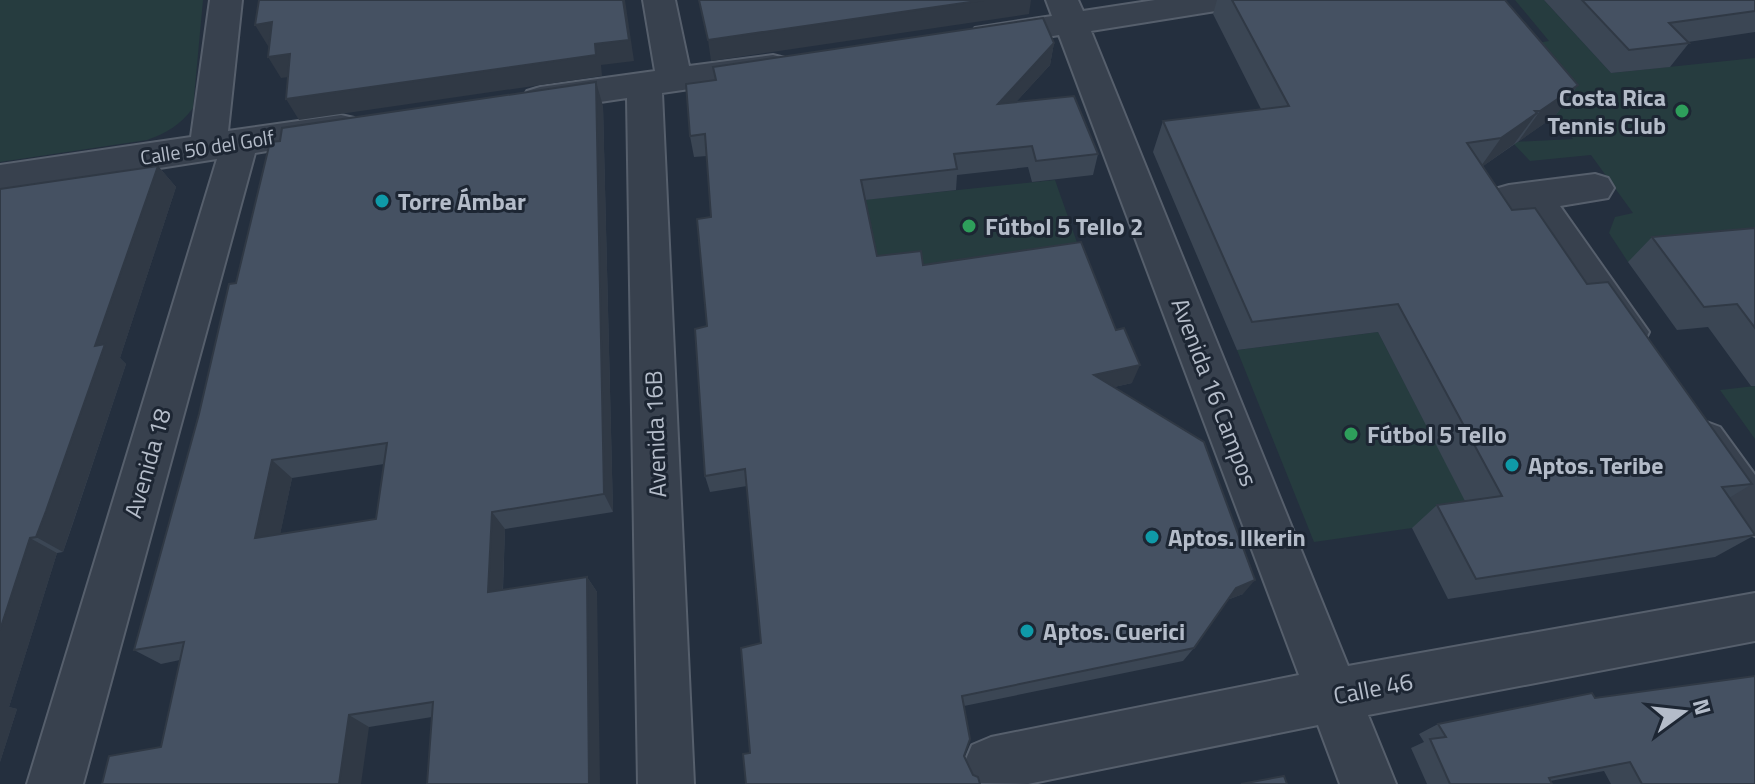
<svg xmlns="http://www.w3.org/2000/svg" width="1755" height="784" font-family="'Titillium Web',sans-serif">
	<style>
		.green { fill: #263c3f }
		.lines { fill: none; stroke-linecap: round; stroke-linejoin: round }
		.minor-casing { stroke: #565f6c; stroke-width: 4 }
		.minor { fill: #38414e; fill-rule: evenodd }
		.wall { fill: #3b4654; fill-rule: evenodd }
		.shaded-wall { fill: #303945 }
		.building { fill: #455162; stroke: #303945; stroke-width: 2; fill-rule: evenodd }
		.leisure-dot { fill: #2e9e5b; stroke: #1d2633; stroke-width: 3 }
		.culture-dot { fill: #0f9aa8; stroke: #1d2633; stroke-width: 3 }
		.labels { text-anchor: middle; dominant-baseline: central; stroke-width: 6; stroke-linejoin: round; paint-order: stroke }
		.far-street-label { font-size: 20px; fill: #b4bcc9; stroke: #1d2633 }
		.poi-label { font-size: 24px; font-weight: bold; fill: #b4bcc9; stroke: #1d2633; text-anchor: start }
		.street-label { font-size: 24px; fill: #b4bcc9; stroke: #1d2633 }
	</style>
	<rect width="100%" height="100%" fill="#242f3e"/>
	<path class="green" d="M 0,0 L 203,0 L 193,108 C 180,125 167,133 147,140 L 0,162 Z
		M 1515,0 L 1544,0 L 1611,73 L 1755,58 L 1755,250 L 1628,262 L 1609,233 L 1615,217 L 1633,213 L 1591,155 L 1530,161 L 1512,142 L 1573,139 L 1499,49 L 1549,41 Z
		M 1055,180 L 1080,251 L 877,276 L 862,200 Z
		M 1378,332 L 1475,519 L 1314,542 L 1237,350 Z
		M 1755,386 L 1755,439 L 1720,390 Z"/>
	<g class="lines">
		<g class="minor-casing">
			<path id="minor" d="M 210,0 L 242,0 L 228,131 L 341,115 L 354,118 L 359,127 L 354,136 L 341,139 L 255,153 L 83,784 L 27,784 L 217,159 L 0,193 L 0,165 L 191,137 Z
				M 643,0 L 675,0 L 689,66 L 773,55 L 785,58 L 790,66 L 785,74 L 773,77 L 662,93 L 694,784 L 638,784 L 627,98 L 540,111 L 527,107 L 522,99 L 527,91 L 540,87 L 655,71 Z
				M 1046,0 L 1078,0 L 1083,11 L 1155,0 L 1238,0 L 1233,7 L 1222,10 L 1091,31 L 1348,666 L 1755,593 L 1755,641 L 1368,715 L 1396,784 L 1340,784 L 1318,725 L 1028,784 L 972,783 L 964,764 L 972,745 L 991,737 L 1299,675 L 1059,35 L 987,47 L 975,44 L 970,36 L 975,28 L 1052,16 Z
				M 1595,174 L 1608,178 L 1614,188 L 1608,198 L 1560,206 L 1649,332 L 1643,344 L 1628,349 L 1613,344 L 1522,211 L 1509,213 L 1495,209 L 1490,199 L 1495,189 L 1509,185 Z
				M 1704,421 L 1720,427 L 1755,475 L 1755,536 L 1738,529 L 1681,441 L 1688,427 Z"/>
		</g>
		<use href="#minor" class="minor"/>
	</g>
	<path class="wall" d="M 1217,0 L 1505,0 L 1578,85 L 1555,116 L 1483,166 L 1512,210 L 1587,284 L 1752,484 L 1729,498 L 1755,535 L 1715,557 L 1448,599 L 1412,528 L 1437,505 L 1465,501 L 1378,332 L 1237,350 L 1153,152 L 1163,121 L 1261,109 L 1213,14 Z
		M 1544,0 L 1755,0 L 1755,32 L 1688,42 L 1689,43 L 1670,67 L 1611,73 Z
		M 1054,43 L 1050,65 L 1016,102 L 1098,154 L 1093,175 L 1032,182 L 1028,167 L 957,175 L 956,190 L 865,200 L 877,256 L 923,265 L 1132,383 L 1114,387 L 1243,594 L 1227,600 L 1194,648 L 1183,661 L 964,706 L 750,753 L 761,643 L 747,486 L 710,492 L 705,476 L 707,326 L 711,217 L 707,156 L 694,157 L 690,136 Z
		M 603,106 L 613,512 L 505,529 L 503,590 L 587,577 L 597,592 L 432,717 L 369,727 L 161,747 L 180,660 L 161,664 L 134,650 L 236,283 ZM 384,464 L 376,519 L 280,534 L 292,478 Z
		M 158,166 L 176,187 L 120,358 L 126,364 L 72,526 L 63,552 L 57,553 L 9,707 L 17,709 L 0,762 L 0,189 Z
		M 1755,228 L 1755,386 L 1751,386 L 1708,327 L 1677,330 L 1628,262 L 1652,237 Z
		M 1595,698 L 1755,784 L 1611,784 L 1604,771 L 1550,781 L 1552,784 L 1427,784 L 1411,748 L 1424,742 L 1419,734 L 1438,724 Z"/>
	<path class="shaded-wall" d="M 623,0 L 625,0 L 634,61 L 601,65 L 602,76 L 299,120 L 286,99 L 595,44 Z
		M 984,0 L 1031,0 L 1029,14 L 711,61 L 708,40 Z
		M 272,22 L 285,43 L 268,46 L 255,25 Z
		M 1054,43 L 1050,65 L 995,125 L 998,104 Z
		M 290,54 L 303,75 L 281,78 L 268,57 Z
		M 596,82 L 603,106 L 613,512 L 604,494 Z
		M 1578,85 L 1555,116 L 1518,142 L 1540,111 Z
		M 1537,113 L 1514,144 L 1479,169 L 1501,138 Z
		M 158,166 L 176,187 L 120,358 L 126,364 L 63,552 L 36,537 L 95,346 Z
		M 1140,365 L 1132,383 L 1088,393 L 1094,375 Z
		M 272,460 L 292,478 L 276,554 L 255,538 Z
		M 492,512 L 505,529 L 502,607 L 488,592 Z
		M 30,538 L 57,553 L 9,707 L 17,709 L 0,762 L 0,630 Z
		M 587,577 L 597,592 L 600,784 L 589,784 Z
		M 1255,580 L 1243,594 L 1224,601 L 1236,588 Z
		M 349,715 L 369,727 L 361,784 L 339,784 Z"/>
	<path class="building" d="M 259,0 L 623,0 L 629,40 L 595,44 L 596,55 L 286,99 L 290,54 L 268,57 L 272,22 L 255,25 Z
		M 699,0 L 984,0 L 708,40 Z
		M 1232,0 L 1505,0 L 1578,85 L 1540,111 L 1535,111 L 1537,113 L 1501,138 L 1467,143 L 1512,210 L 1535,208 L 1587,284 L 1608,282 L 1752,484 L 1722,487 L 1755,535 L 1476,579 L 1437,505 L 1502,496 L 1398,304 L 1252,322 L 1163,121 L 1289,106 Z
		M 1582,0 L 1755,0 L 1755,11 L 1669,23 L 1689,43 L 1629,50 Z
		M 1043,18 L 1054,43 L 998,104 L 1074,96 L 1098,154 L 1036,161 L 1032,146 L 954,154 L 957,169 L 861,180 L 877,256 L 921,251 L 923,265 L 1081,242 L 1116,330 L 1124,328 L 1140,365 L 1094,375 L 1204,442 L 1255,580 L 1236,588 L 1194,648 L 962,696 L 970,739 L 964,756 L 973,775 L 978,777 L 980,784 L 746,784 L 743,754 L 750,753 L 741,648 L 761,643 L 745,469 L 705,476 L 695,329 L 707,326 L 697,219 L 711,217 L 705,134 L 690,136 L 686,84 L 716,80 L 713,67 Z
		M 596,82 L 604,494 L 492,512 L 488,592 L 587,577 L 589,784 L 427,784 L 433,702 L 349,715 L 339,784 L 102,784 L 109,756 L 161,747 L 184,642 L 134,650 L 199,414 L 229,284 L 236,283 L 270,142 L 280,141 L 282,128 ZM 387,443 L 376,519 L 255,538 L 272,460 Z
		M 158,166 L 95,346 L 105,344 L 46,511 L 36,537 L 30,538 L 0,630 L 0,189 Z
		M 1755,228 L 1755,328 L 1737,304 L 1704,307 L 1652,237 Z
		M 1755,676 L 1755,784 L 1642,784 L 1630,762 L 1549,778 L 1552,784 L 1450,784 L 1430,739 L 1446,737 L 1438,724 L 1592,693 L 1595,698 Z
		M 1284,776 L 1287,784 L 1241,784 Z"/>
	<g class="leisure-dot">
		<circle cx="1682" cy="111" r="8"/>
		<circle cx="969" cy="226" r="8"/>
		<circle cx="1351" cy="434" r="8"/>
	</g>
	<g class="culture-dot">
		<circle cx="382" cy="201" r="8"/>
		<circle cx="1512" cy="465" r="8"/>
		<circle cx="1152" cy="537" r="8"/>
		<circle cx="1027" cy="631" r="8"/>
	</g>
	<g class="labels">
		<g class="far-street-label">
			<text transform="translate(207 147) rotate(-9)">Calle 50 del Golf</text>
		</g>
		<g class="poi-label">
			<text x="1666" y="97" text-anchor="end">Costa Rica<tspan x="1666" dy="28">Tennis Club</tspan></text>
			<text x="398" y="201">Torre Ámbar</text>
			<text x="985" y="226">Fútbol 5 Tello 2</text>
			<text x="1367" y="434">Fútbol 5 Tello</text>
			<text x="1528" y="465">Aptos. Teribe</text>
			<text x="1168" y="537">Aptos. Ilkerin</text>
			<text x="1043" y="631">Aptos. Cuerici</text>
		</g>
		<g class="street-label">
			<text transform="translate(1215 392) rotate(69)">Avenida 16 Campos</text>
			<text transform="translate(655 434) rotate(-92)">Avenida 16B</text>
			<text transform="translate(147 463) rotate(-74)">Avenida 18</text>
			<text transform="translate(1373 688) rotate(-11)">Calle 46</text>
		</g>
	</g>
	<g transform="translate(1683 712) rotate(75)" stroke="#1d2633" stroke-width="6" paint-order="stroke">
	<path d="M0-6L14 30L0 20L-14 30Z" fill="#b4bcc9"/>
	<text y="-12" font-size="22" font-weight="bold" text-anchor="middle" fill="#b4bcc9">N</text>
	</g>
</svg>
